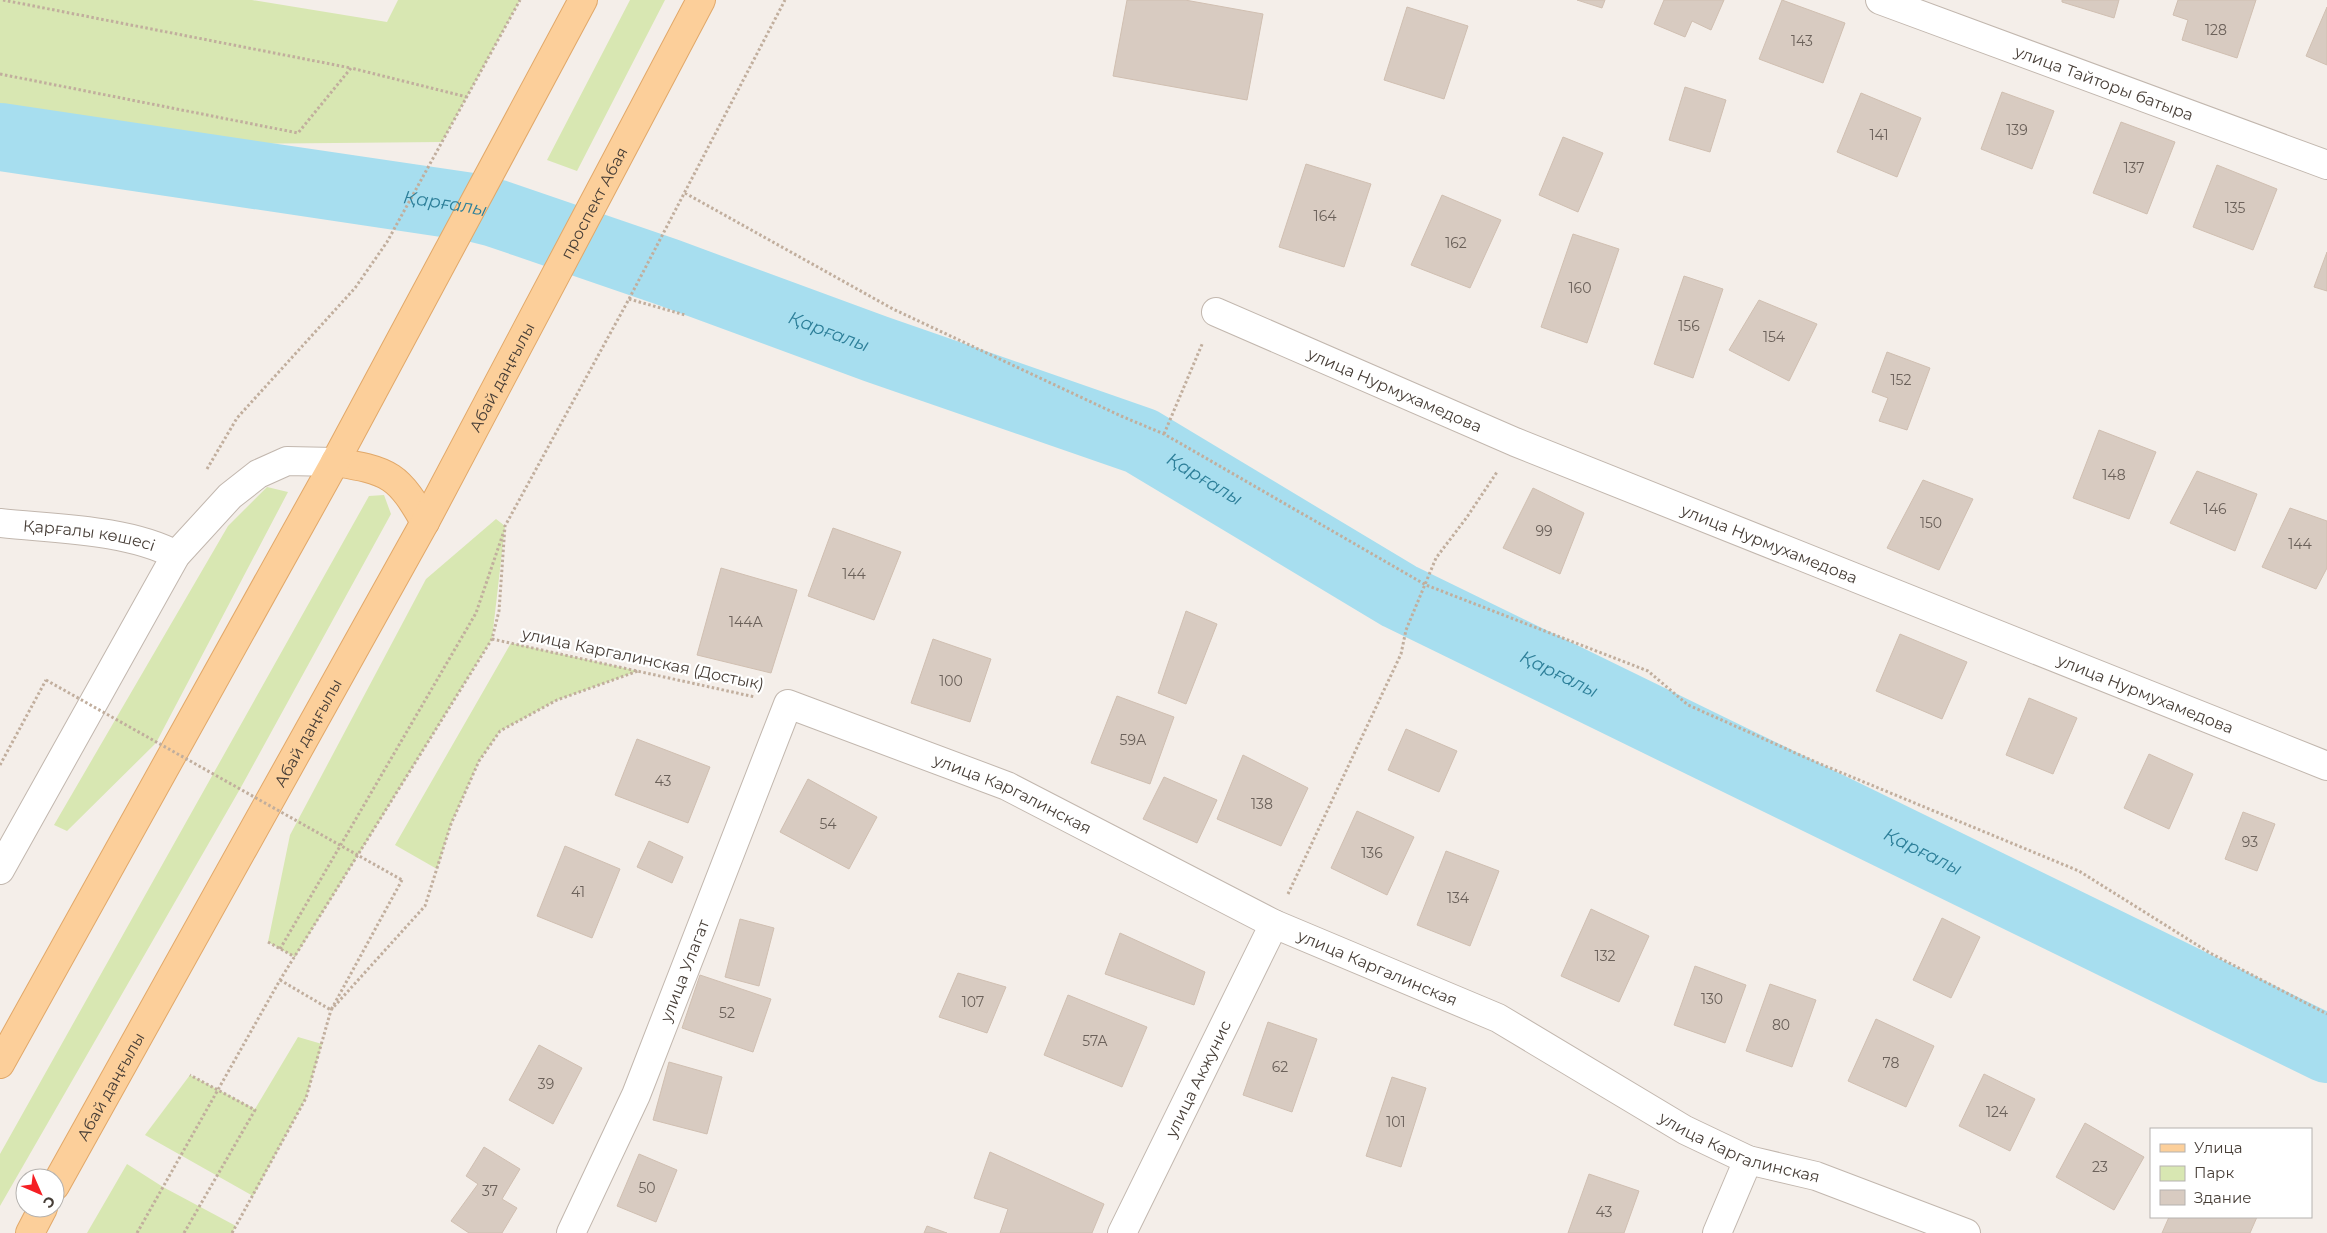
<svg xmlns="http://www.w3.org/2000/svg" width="2327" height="1233" font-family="Montserrat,sans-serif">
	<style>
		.green { fill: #d8e7b2 }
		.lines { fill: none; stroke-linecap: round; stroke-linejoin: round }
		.river { stroke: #a7deef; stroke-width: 68 }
		.building { fill: #d8cbc1; stroke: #d0bfb1 }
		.minor-casing { stroke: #c2b7ae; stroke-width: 30 }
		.major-casing { stroke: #e1a869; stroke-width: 30 }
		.path { stroke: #c1ae9d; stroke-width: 3; stroke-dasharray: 2.5 2.5; stroke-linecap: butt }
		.minor { stroke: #fff; stroke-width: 28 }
		.major { stroke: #fccf9a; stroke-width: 28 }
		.path-bridge { stroke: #c1ae9d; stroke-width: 3; stroke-dasharray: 2.5 2.5; stroke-linecap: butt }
		.labels { text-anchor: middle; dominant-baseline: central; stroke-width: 4.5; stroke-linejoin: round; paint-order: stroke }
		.number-label { font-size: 14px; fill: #6b615a }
		.street-label { font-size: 16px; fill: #473e37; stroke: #fff }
		.water-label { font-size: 18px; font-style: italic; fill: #2d7f99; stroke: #fff }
	</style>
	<rect width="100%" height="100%" fill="#f4eee9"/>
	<path class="green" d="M 0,0 L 252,0 L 387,22 L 398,0 L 520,0 L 442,142 L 0,146 Z
		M 630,0 L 665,0 L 577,171 L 547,160 Z
		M 267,487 L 288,492 L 156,743 L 67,831 L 54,825 L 228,526 Z
		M 384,495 L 391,514 L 240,789 L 0,1206 L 0,1154 L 369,496 Z
		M 496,519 L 505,526 L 492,639 L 295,957 L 268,942 L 290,835 L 426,579 Z
		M 511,643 L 638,671 L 557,700 L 500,731 L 479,761 L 451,824 L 437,869 L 395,845 Z
		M 298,1037 L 322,1044 L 306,1098 L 253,1196 L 145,1135 L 190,1075 L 255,1109 Z
		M 127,1164 L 163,1187 L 236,1226 L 232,1233 L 87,1233 Z"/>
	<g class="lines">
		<path class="river" id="s1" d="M 0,137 L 471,207 L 495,213 L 667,272 L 876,349 L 1141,441 L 1399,596 L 2327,1049"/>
	</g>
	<path class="building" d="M 1127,0 L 1185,0 L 1263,14 L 1247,100 L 1113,76 Z
		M 1577,0 L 1605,0 L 1602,8 Z
		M 1664,0 L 1724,0 L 1711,30 L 1692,21 L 1685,37 L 1654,24 Z
		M 1782,0 L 1845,23 L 1823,83 L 1759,59 Z
		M 2062,0 L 2119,0 L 2114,18 L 2062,2 Z
		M 2178,0 L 2256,0 L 2237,58 L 2182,40 L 2188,20 L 2173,15 Z
		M 1407,7 L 1468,26 L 1444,99 L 1384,80 Z
		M 2327,7 L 2327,65 L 2306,56 Z
		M 1685,87 L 1726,100 L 1710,152 L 1669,140 Z
		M 2002,92 L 2054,111 L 2032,169 L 1981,149 Z
		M 1861,93 L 1921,118 L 1897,177 L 1837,152 Z
		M 2121,122 L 2175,142 L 2147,214 L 2093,193 Z
		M 1563,137 L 1603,153 L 1578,212 L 1539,195 Z
		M 1306,164 L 1371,184 L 1344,267 L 1279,247 Z
		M 2217,165 L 2277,189 L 2253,250 L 2193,227 Z
		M 1442,195 L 1501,220 L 1470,288 L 1411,265 Z
		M 1573,234 L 1619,249 L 1587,343 L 1541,327 Z
		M 2327,252 L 2327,291 L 2314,287 Z
		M 1684,276 L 1723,289 L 1693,378 L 1654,364 Z
		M 1759,300 L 1817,324 L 1789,381 L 1729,350 Z
		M 1887,352 L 1930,368 L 1907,430 L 1879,421 L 1888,398 L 1872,392 Z
		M 2099,430 L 2156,452 L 2129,519 L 2073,498 Z
		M 2197,471 L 2257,494 L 2235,551 L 2170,523 Z
		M 1923,480 L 1973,499 L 1939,570 L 1887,548 Z
		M 1533,488 L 1584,513 L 1560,574 L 1503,548 Z
		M 2290,508 L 2327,521 L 2327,568 L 2316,589 L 2262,567 Z
		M 833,528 L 901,552 L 874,620 L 808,596 Z
		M 721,568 L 797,590 L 771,673 L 697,655 Z
		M 1186,611 L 1217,624 L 1186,704 L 1158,693 Z
		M 1900,634 L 1967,662 L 1942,719 L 1876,691 Z
		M 933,639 L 991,659 L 970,722 L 911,703 Z
		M 1117,696 L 1174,717 L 1150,784 L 1091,763 Z
		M 2029,698 L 2077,718 L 2053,774 L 2006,755 Z
		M 1406,729 L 1457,751 L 1439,792 L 1388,770 Z
		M 637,739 L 710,767 L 688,823 L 615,795 Z
		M 2149,754 L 2193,774 L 2169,829 L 2124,808 Z
		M 1243,755 L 1308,788 L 1281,846 L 1217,819 Z
		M 1164,777 L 1217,800 L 1197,843 L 1143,819 Z
		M 808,779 L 877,817 L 849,869 L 780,832 Z
		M 1357,811 L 1414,837 L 1387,895 L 1331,868 Z
		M 2243,812 L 2275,824 L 2257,871 L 2225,859 Z
		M 649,841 L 683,857 L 672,883 L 637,867 Z
		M 565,846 L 620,869 L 592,938 L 537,916 Z
		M 1446,851 L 1499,871 L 1470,946 L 1417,925 Z
		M 1591,909 L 1649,936 L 1619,1002 L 1561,976 Z
		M 1942,918 L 1980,937 L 1951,998 L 1913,980 Z
		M 740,919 L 774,928 L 759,986 L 725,977 Z
		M 1120,933 L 1205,972 L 1194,1005 L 1105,974 Z
		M 1695,966 L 1746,985 L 1725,1043 L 1674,1025 Z
		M 958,973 L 1006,987 L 987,1033 L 939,1017 Z
		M 700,975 L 771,999 L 753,1052 L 682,1028 Z
		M 1770,984 L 1816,1000 L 1792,1067 L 1746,1051 Z
		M 1068,995 L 1147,1027 L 1122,1087 L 1044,1055 Z
		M 1876,1019 L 1934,1046 L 1906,1107 L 1848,1081 Z
		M 1268,1022 L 1317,1039 L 1292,1112 L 1243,1095 Z
		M 539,1045 L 582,1068 L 553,1124 L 509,1100 Z
		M 669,1062 L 722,1077 L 707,1134 L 653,1120 Z
		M 1984,1074 L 2035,1099 L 2010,1151 L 1959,1126 Z
		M 1392,1077 L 1426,1088 L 1401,1167 L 1366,1156 Z
		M 2085,1123 L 2144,1157 L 2114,1210 L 2056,1177 Z
		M 484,1147 L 520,1169 L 502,1199 L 517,1208 L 502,1233 L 469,1233 L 451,1221 L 478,1184 L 466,1176 Z
		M 990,1152 L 1104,1204 L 1092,1233 L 1000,1233 L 1008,1209 L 974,1198 Z
		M 639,1154 L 677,1170 L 656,1222 L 617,1206 Z
		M 1589,1174 L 1639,1191 L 1624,1233 L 1568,1233 Z
		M 2169,1217 L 2257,1217 L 2250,1233 L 2162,1233 Z
		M 927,1226 L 947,1233 L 924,1233 Z"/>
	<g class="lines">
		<g class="minor-casing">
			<g id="minor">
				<path id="s2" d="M 1880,0 L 2327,165"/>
				<path id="s3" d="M 1216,312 L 1515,442 L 2327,766"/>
				<path id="s4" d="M 0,523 C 55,529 127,529 176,555"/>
				<path d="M 0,870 L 176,555 L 230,496 L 258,474 L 287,461 L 335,462"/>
				<path id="s5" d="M 571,1233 L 636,1095 L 788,704 L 1007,786 L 1274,924 L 1498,1018 L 1685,1130 L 1748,1160 L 1816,1176 L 1966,1233"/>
				<path id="s6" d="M 1122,1233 L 1274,924"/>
				<path d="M 1717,1233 L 1748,1160"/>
			</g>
		</g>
		<g class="major-casing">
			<g id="major">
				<path d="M 335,462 C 353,465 376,468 391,478 C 406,488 416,507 425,522"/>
				<path d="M 0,1064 L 335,462 L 583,0"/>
				<path id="s7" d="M 55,1186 L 425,522 L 701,0"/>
				<path d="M 30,1233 L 43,1208"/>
			</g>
		</g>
		<path class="path" d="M 3,0 L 351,68
			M 0,74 L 298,133 L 351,68 L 467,97
			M 685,193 L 893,309 L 1121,416 L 1164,434 L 1426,585 L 1648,671 L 1688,705 L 1818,763 L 2079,871 L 2210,953 L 2327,1014
			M 629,299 L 685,315
			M 1164,434 L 1203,342
			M 207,469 L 237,418 L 355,288 L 387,242 L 520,0
			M 492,639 L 755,697
			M 0,765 L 46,680
			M 1288,894 L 1401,654 L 1406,630 L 1436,558 L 1467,517 L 1497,472
			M 268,942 L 295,957
			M 280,949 L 476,613 L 504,531
			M 280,980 L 331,1010 L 402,880
			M 137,1233 L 280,980 L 492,639 L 499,611 L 505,526 L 629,299 L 785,0
			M 184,1233 L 255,1110 L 190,1075
			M 232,1233 L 306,1098 L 331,1010 L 425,906 L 451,824 L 479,761 L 500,731 L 557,700 L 638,671"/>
		<use href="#minor" class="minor"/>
		<use href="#major" class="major"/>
		<path class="path-bridge" d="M 46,680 L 402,880"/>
	</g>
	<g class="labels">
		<g class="number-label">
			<text x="2216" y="30">128</text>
			<text x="1802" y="41">143</text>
			<text x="2017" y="130">139</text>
			<text x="1879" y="135">141</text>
			<text x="2134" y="168">137</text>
			<text x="2235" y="208">135</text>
			<text x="1325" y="216">164</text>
			<text x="1456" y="243">162</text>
			<text x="1580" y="288">160</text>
			<text x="1689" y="326">156</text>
			<text x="1774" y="337">154</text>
			<text x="1901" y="380">152</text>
			<text x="2114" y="475">148</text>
			<text x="2215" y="509">146</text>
			<text x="1931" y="523">150</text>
			<text x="1544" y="531">99</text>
			<text x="2300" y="544">144</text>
			<text x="854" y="574">144</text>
			<text x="746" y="622">144А</text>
			<text x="951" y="681">100</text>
			<text x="1133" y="740">59А</text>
			<text x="663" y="781">43</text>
			<text x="1262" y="804">138</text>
			<text x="828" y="824">54</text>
			<text x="2250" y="842">93</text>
			<text x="1372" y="853">136</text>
			<text x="578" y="892">41</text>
			<text x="1458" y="898">134</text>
			<text x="1605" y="956">132</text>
			<text x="1712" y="999">130</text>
			<text x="973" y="1002">107</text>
			<text x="727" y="1013">52</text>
			<text x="1781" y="1025">80</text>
			<text x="1095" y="1041">57А</text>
			<text x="1891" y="1063">78</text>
			<text x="1280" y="1067">62</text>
			<text x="546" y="1084">39</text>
			<text x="1997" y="1112">124</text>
			<text x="1396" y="1122">101</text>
			<text x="2100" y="1167">23</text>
			<text x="647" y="1188">50</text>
			<text x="490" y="1191">37</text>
			<text x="1604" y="1212">43</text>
		</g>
		<g class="street-label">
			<text stroke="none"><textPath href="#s2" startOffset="239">улица Тайторы батыра</textPath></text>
			<text stroke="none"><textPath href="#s7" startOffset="1121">проспект Абая</textPath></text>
			<text stroke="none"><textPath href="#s7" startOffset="924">Абай даңғылы</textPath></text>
			<text stroke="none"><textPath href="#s3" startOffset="195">улица Нурмухамедова</textPath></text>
			<text stroke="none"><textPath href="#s4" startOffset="90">Қарғалы көшесі</textPath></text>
			<text stroke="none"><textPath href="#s3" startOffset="600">улица Нурмухамедова</textPath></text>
			<text transform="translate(643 659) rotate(12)">улица Каргалинская (Достык)</text>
			<text stroke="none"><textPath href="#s3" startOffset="1005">улица Нурмухамедова</textPath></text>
			<text stroke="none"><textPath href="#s7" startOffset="519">Абай даңғылы</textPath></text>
			<text stroke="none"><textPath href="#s5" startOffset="814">улица Каргалинская</textPath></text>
			<text stroke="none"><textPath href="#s5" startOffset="1219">улица Каргалинская</textPath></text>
			<text stroke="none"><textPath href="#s5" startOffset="286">улица Улагат</textPath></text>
			<text stroke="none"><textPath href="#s6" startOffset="172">улица Акжунис</textPath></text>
			<text stroke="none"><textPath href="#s7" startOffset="114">Абай даңғылы</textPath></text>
			<text stroke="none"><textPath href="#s5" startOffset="1625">улица Каргалинская</textPath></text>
		</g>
		<g class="water-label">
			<text stroke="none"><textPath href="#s1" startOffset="450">Қарғалы</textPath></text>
			<text stroke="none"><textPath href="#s1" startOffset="855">Қарғалы</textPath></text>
			<text stroke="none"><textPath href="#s1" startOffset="1260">Қарғалы</textPath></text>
			<text stroke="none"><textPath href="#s1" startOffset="1665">Қарғалы</textPath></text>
			<text stroke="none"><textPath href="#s1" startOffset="2070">Қарғалы</textPath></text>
		</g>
	</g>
	<rect x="2150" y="1128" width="162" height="90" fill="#ffffff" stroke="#b5b2af"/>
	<rect x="2160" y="1144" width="25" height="8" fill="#fccf9a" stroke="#b5b2af"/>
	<text x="2194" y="1153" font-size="15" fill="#473e37">Улица</text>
	<rect x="2160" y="1166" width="25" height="15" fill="#d8e7b2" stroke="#b5b2af"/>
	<text x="2194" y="1178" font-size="15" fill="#473e37">Парк</text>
	<rect x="2160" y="1190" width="25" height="15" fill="#d8cbc1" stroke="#b5b2af"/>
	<text x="2194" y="1203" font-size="15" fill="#473e37">Здание</text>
	<g transform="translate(40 1193) rotate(135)"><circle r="24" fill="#ffffff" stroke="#b5b2af"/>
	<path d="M0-4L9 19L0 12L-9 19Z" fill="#f51f24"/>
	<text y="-8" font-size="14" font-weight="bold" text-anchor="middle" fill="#473e37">С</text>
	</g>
</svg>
